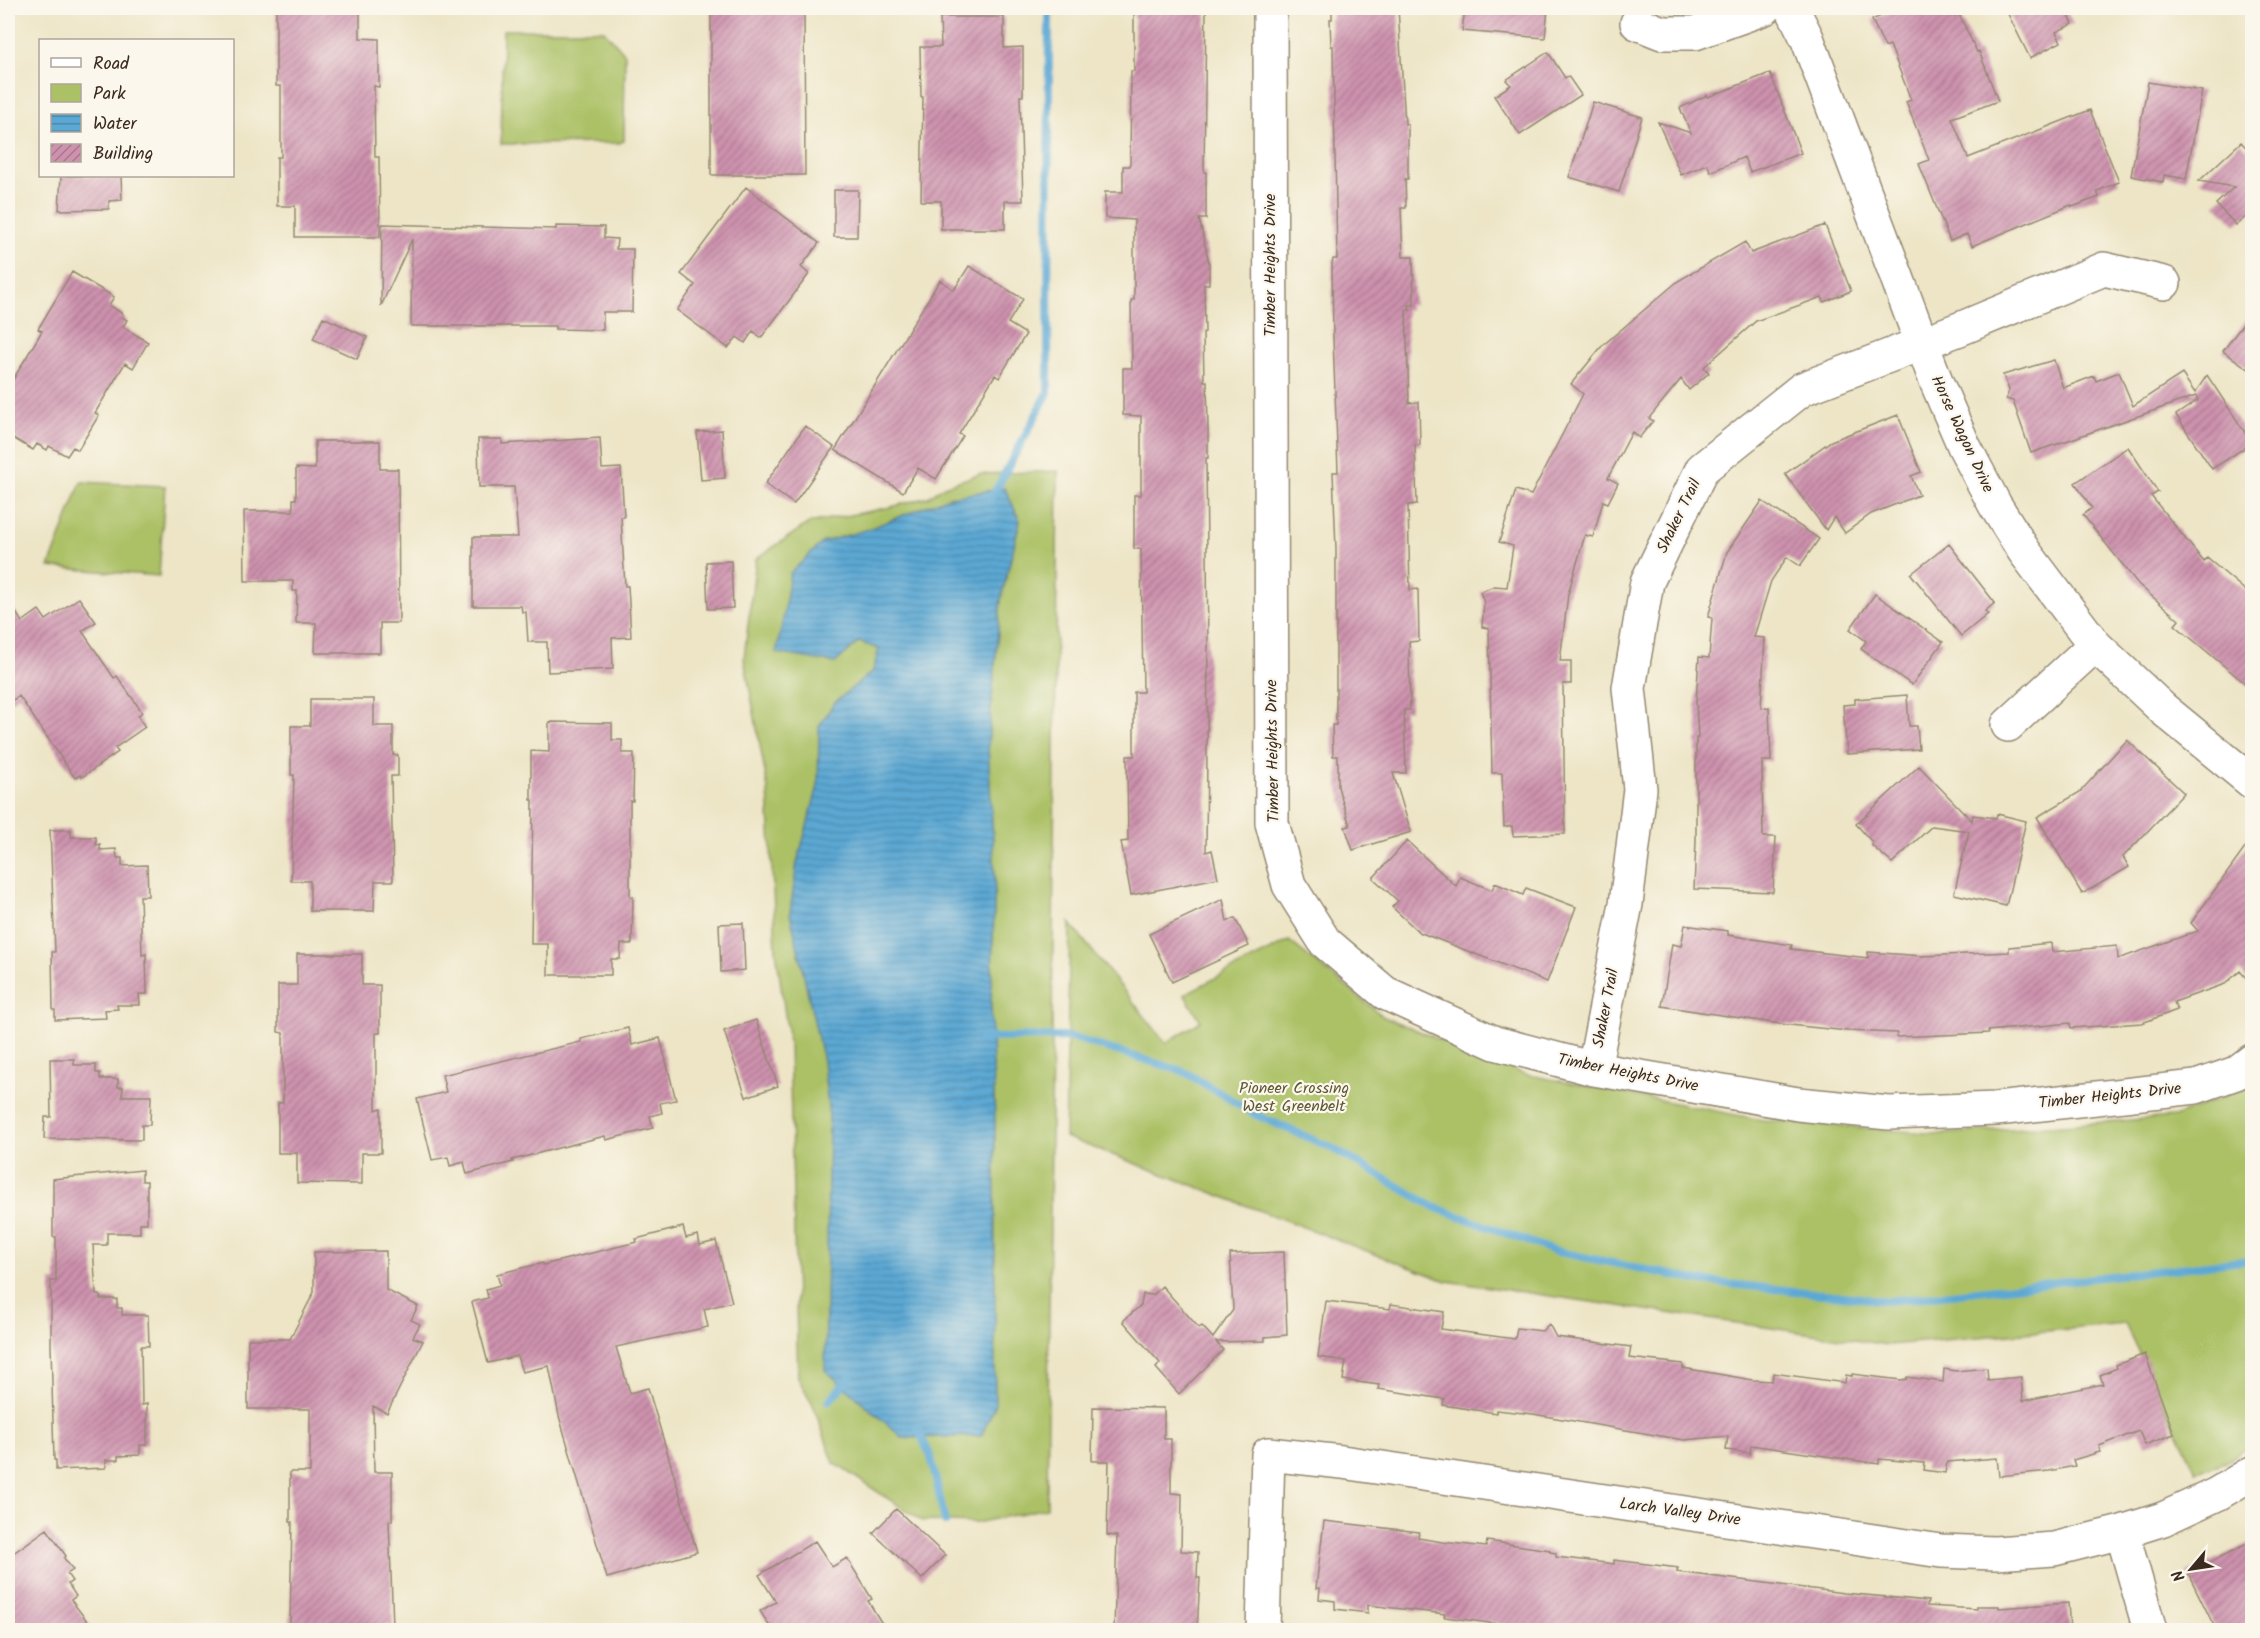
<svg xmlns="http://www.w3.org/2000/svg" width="2260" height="1638" font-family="Kalam,sans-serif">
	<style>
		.park { fill: #acc166; stroke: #747642; stroke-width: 1.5 }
		.water { fill: url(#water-rules); stroke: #4b6979; stroke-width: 1.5 }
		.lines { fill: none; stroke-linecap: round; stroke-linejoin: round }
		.stream { stroke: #5ba8d4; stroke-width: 8 }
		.building { fill: url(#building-hatch) }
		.street-casing { stroke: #948872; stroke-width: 36 }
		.street { stroke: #fff; stroke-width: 33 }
		.labels { text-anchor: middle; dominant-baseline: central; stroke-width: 4.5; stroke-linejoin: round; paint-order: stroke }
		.street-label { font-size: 16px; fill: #3b2a1e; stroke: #fbf7ec }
		.park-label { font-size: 16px; fill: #5d5734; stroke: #fbf7ec }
	</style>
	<defs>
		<pattern id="water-rules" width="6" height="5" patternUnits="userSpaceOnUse" patternTransform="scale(1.5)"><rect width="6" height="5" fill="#5ba8d4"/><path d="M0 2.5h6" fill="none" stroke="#4c89ab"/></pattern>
		<pattern id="building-hatch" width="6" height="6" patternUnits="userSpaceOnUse" patternTransform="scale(1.5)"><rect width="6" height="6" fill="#ce92ae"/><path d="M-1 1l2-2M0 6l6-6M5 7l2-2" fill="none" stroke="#a8778d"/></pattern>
	</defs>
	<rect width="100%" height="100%" fill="#fbf7ec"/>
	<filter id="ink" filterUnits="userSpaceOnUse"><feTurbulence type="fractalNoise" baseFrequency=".0167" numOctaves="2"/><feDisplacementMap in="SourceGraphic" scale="12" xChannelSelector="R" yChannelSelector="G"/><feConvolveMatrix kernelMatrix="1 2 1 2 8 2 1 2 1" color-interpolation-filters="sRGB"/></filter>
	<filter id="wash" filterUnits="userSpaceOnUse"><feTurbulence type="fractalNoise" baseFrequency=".008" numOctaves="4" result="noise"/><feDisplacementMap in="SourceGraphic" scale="24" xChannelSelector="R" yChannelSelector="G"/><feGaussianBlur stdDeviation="1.35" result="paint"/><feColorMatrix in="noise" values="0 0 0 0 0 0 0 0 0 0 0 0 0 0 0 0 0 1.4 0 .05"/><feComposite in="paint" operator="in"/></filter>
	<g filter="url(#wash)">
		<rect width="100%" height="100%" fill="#ede5c6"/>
		<path class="park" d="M 503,30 L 604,30 L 625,54 L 624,141 L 619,143 L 501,144 Z
			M 1058,471 L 1047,1508 L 976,1523 L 922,1521 L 834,1463 L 813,1405 L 798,1378 L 789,1043 L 776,950 L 768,789 L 744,658 L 756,559 L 809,523 L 891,507 L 928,497 L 944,486 L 980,474 Z
			M 81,482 L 165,486 L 159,576 L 49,567 Z
			M 1070,923 L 1166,1043 L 1201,1021 L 1184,994 L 1289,941 L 1384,1017 L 1524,1074 L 1762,1120 L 1940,1134 L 2174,1117 L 2252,1085 L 2252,1443 L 2225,1462 L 2196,1471 L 2125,1324 L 1888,1345 L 1446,1281 L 1065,1137 Z"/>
		<path class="water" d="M 1005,488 L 1020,521 L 1001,599 L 988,744 L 995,878 L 991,1007 L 995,1121 L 995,1406 L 981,1436 L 903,1438 L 825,1370 L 829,1117 L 823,1061 L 790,913 L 797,863 L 818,786 L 819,726 L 834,703 L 873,671 L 879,649 L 859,642 L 835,663 L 776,653 L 783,620 L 790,573 L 823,542 L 866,530 L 949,497 Z"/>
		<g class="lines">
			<path class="stream" d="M 991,499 L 1048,393 L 1049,8
				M 981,1038 L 1070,1037 L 1185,1072 L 1256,1115 L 1330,1147 L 1434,1207 L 1554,1251 L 1701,1281 L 1889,1301 L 2252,1260
				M 829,1401 L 850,1377
				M 917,1427 L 931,1457 L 945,1522"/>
		</g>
		<g id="blocks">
			<path class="building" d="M 276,8 L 360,8 L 360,38 L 379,39 L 379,87 L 374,86 L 375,157 L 379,157 L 380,237 L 295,237 L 295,206 L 277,206 L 277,157 L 281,157 L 281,86 L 276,86 Z
				M 711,8 L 804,8 L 805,175 L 711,175 Z
				M 1134,8 L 1206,8 L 1204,172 L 1206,172 L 1206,219 L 1199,219 L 1209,263 L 1209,284 L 1204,284 L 1205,332 L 1203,333 L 1204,381 L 1207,381 L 1208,430 L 1208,458 L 1206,458 L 1208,648 L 1206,852 L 1212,850 L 1218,878 L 1131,895 L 1121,842 L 1128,841 L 1127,756 L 1134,756 L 1134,692 L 1143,692 L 1141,549 L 1134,549 L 1134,495 L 1141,495 L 1141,416 L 1123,415 L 1123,368 L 1132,368 L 1131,300 L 1134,300 L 1134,220 L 1105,218 L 1105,192 L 1123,192 L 1123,166 L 1130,166 L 1131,71 L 1134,71 Z
				M 1332,8 L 1398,8 L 1405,124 L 1408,124 L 1408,179 L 1405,179 L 1406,208 L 1401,208 L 1403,257 L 1413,257 L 1414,305 L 1409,305 L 1410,310 L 1406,310 L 1409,403 L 1419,402 L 1420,445 L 1415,445 L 1417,504 L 1408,505 L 1410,590 L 1418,589 L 1419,641 L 1409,642 L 1410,710 L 1404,710 L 1406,773 L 1393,773 L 1411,832 L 1353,850 L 1345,827 L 1350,826 L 1338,787 L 1338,756 L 1333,756 L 1332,725 L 1336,725 L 1336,549 L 1333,472 L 1338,472 L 1333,338 L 1332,264 L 1333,259 L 1337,259 L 1333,46 L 1331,46 L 1330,19 L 1332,19 Z
				M 1465,8 L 1548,8 L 1545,38 L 1462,31 Z
				M 1898,8 L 1950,8 L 1954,16 L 1959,14 L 1977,52 L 1979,51 L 1998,101 L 1952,118 L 1968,158 L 2090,110 L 2119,182 L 2097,191 L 2099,197 L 2072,207 L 2071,205 L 1972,246 L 1967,234 L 1950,241 L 1919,164 L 1929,160 L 1906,102 L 1911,100 L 1890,45 L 1885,47 L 1872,20 Z
				M 2005,8 L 2065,8 L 2073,24 L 2056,32 L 2061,42 L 2030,58 Z
				M 940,17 L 1004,17 L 1004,48 L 1023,47 L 1023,96 L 1020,96 L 1023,201 L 1005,201 L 1005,229 L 941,229 L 941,201 L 921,201 L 923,97 L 921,97 L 920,47 L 941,47 Z
				M 1548,52 L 1565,78 L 1568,76 L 1581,95 L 1520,135 L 1494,96 L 1511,85 L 1506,80 Z
				M 1770,73 L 1801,153 L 1750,172 L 1744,157 L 1711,172 L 1707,164 L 1681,175 L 1658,122 L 1691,133 L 1680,108 L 1707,95 L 1708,97 Z
				M 2148,82 L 2202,91 L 2186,179 L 2164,175 L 2163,182 L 2131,176 Z
				M 1593,102 L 1642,117 L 1619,192 L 1569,177 Z
				M 2241,142 L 2253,155 L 2253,211 L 2236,225 L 2216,204 L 2234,187 L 2199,181 Z
				M 61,176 L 121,176 L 122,200 L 109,201 L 109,209 L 59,210 Z
				M 746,187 L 819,243 L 801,267 L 809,274 L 761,338 L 753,331 L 745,343 L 737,337 L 728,348 L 677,310 L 695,285 L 681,274 Z
				M 834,190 L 858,190 L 857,237 L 834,237 Z
				M 382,224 L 556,229 L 556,226 L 604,227 L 604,238 L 617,239 L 616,249 L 633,249 L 632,312 L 603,312 L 603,330 L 555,329 L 555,326 L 411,326 L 412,239 L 381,306 Z
				M 1825,225 L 1851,291 L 1824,302 L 1822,297 L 1756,321 L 1704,367 L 1709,373 L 1689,390 L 1681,379 L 1649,418 L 1653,421 L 1639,438 L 1632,432 L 1608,478 L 1618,483 L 1608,503 L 1603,501 L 1593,537 L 1585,535 L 1568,594 L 1560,661 L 1571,661 L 1571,684 L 1563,684 L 1565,834 L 1513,836 L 1512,826 L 1504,827 L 1502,773 L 1492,773 L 1489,628 L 1482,627 L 1484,602 L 1480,592 L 1494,586 L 1507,587 L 1513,546 L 1499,542 L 1516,490 L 1531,495 L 1583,394 L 1571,384 L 1602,346 L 1678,281 L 1745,242 L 1751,253 Z
				M 969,266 L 1023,299 L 1008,323 L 1026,334 L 999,378 L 995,375 L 959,434 L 963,436 L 936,479 L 918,468 L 903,492 L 835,450 L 940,280 L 954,290 Z
				M 72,272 L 114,297 L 109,305 L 123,314 L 122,317 L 127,320 L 123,327 L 148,342 L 133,368 L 125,363 L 95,413 L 99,415 L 78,450 L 73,447 L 67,456 L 49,446 L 47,450 L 37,444 L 33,450 L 8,435 L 8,388 L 42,331 L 38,329 Z
				M 2253,310 L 2253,372 L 2223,351 Z
				M 323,317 L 367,337 L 357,359 L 313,339 Z
				M 2054,360 L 2063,388 L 2094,376 L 2096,381 L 2119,372 L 2133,406 L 2182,374 L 2195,393 L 2207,375 L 2252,443 L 2212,469 L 2176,415 L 2198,400 L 2196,396 L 2031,453 L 2013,401 L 2006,399 L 2009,390 L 2003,375 Z
				M 1898,415 L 1921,472 L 1911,476 L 1919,495 L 1871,514 L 1845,533 L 1834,517 L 1826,530 L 1785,474 L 1831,441 Z
				M 805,426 L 834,447 L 794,504 L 765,484 Z
				M 722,430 L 725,478 L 701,480 L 697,432 Z
				M 600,438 L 602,469 L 621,468 L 624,517 L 621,517 L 625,586 L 628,586 L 631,637 L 612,638 L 613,669 L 548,672 L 547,642 L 528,642 L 526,612 L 522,612 L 521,606 L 473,606 L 473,537 L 518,537 L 514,487 L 479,487 L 478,439 L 502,439 L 502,444 Z
				M 315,441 L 380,441 L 380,469 L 398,469 L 399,623 L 380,623 L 380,653 L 315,653 L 316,623 L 296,623 L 297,591 L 293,591 L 293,581 L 245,581 L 244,511 L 293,511 L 293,499 L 296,499 L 296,468 L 315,469 Z
				M 2128,447 L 2158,492 L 2151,496 L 2204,562 L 2207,558 L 2253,597 L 2253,690 L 2175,625 L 2179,620 L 2138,584 L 2083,515 L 2092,508 L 2075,483 Z
				M 1762,501 L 1819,539 L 1800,566 L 1787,557 L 1771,581 L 1754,637 L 1765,638 L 1761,708 L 1769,707 L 1771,761 L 1762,761 L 1763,837 L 1776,837 L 1773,892 L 1694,889 L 1696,841 L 1696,738 L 1698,738 L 1696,702 L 1699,657 L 1709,658 L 1712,618 L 1708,617 L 1727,552 Z
				M 1949,544 L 1995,603 L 1985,611 L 1988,614 L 1961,636 L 1911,574 Z
				M 731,561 L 733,608 L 708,609 L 706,562 Z
				M 1875,594 L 1943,642 L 1912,685 L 1861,649 L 1866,641 L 1850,629 Z
				M 79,598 L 96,622 L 82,631 L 114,678 L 117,676 L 142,712 L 138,716 L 145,727 L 115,748 L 118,752 L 82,777 L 80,775 L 75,778 L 19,696 L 8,703 L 8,600 L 22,622 L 39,610 L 46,620 Z
				M 1907,695 L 1909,726 L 1917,726 L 1919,749 L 1847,754 L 1843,705 L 1855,704 L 1855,699 Z
				M 310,699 L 374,699 L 374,726 L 393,726 L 393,755 L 398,755 L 398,776 L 391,776 L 393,881 L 375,881 L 374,911 L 310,911 L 310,881 L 291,881 L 294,775 L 291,775 L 291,726 L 310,726 Z
				M 549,722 L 612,723 L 612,740 L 622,740 L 622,753 L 634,753 L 633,801 L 630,801 L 630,897 L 633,897 L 632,944 L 621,944 L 620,959 L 611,959 L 611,975 L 548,975 L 548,944 L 531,944 L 533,800 L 531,800 L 531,751 L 549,752 Z
				M 2127,740 L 2184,793 L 2123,857 L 2129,867 L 2082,894 L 2037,817 L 2080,792 Z
				M 1919,766 L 1972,821 L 1973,815 L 1996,818 L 1997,814 L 2026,821 L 2006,906 L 1954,894 L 1969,831 L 1932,826 L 1892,863 L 1872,846 L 1872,842 L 1856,824 Z
				M 50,830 L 71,830 L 71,837 L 96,837 L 96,845 L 100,844 L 100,850 L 116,849 L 117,858 L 122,858 L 122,866 L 147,865 L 148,896 L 140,896 L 142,955 L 146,954 L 147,994 L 139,994 L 140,1005 L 117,1005 L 118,1009 L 105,1010 L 106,1018 L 55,1020 L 55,1010 L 53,1010 L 52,952 L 55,952 Z
				M 2253,837 L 2253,986 L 2240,971 L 2225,984 L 2174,1002 L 2177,1010 L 2142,1023 L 2071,1028 L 2070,1023 L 1988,1031 L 1989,1033 L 1896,1037 L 1897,1033 L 1848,1031 L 1780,1024 L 1662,1006 L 1672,944 L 1681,946 L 1685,925 L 1728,931 L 1728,935 L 1792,945 L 1791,949 L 1868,958 L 1868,952 L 1923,956 L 2009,952 L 2009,947 L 2051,943 L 2052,952 L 2117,946 L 2118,959 L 2198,931 L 2191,923 Z
				M 1407,841 L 1456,886 L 1460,877 L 1492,890 L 1495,883 L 1523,895 L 1526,888 L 1576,907 L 1547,982 L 1419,932 L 1392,907 L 1398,901 L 1373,878 Z
				M 1223,899 L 1227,922 L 1235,918 L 1249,946 L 1172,982 L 1149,934 Z
				M 743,923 L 745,970 L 721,972 L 719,924 Z
				M 297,954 L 362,954 L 362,985 L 380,985 L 380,1033 L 376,1033 L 376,1110 L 381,1108 L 381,1153 L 362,1153 L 362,1184 L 297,1183 L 297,1153 L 278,1153 L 278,1103 L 283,1103 L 283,1033 L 278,1032 L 278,985 L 297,985 Z
				M 756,1020 L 778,1086 L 746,1097 L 724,1031 Z
				M 628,1028 L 632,1045 L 660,1038 L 676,1100 L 660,1103 L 662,1113 L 650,1116 L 653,1128 L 606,1140 L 605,1136 L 512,1160 L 513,1162 L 467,1174 L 464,1162 L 450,1166 L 448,1157 L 432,1160 L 417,1099 L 446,1092 L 442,1075 L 581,1042 L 581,1039 Z
				M 50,1059 L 74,1059 L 74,1065 L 96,1065 L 96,1073 L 100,1073 L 100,1079 L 118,1079 L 118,1087 L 123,1087 L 122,1096 L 151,1096 L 150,1125 L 142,1125 L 142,1140 L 44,1139 L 45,1117 L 51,1117 Z
				M 142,1170 L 142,1181 L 147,1181 L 147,1223 L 140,1223 L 140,1233 L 107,1233 L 107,1245 L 93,1245 L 96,1295 L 100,1295 L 100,1299 L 117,1299 L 117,1308 L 122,1308 L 122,1315 L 148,1315 L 149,1346 L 141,1346 L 142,1405 L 147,1404 L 147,1445 L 140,1445 L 140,1455 L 118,1456 L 118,1460 L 106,1460 L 106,1468 L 56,1470 L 56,1460 L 54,1460 L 51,1345 L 51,1281 L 56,1281 L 56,1237 L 53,1237 L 53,1179 Z
				M 683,1227 L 686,1238 L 698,1235 L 700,1245 L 716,1241 L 732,1302 L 704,1309 L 708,1327 L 616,1347 L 630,1393 L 648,1388 L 697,1552 L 607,1578 L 559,1416 L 549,1366 L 522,1372 L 517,1356 L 488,1363 L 472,1302 L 488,1298 L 486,1289 L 500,1285 L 497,1274 L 543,1263 L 543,1265 L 637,1242 L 636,1239 Z
				M 386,1251 L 386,1290 L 418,1306 L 411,1320 L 420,1324 L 413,1337 L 423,1341 L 387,1413 L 373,1406 L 374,1472 L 392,1472 L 392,1521 L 389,1521 L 393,1626 L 374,1626 L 374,1630 L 310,1630 L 310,1626 L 290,1626 L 292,1522 L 290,1522 L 290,1472 L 310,1472 L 310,1409 L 248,1409 L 248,1339 L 290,1339 L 314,1292 L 314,1252 Z
				M 1284,1252 L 1287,1335 L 1265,1337 L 1265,1341 L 1216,1342 L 1223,1350 L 1179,1394 L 1156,1368 L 1160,1363 L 1123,1321 L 1141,1305 L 1143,1294 L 1153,1295 L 1162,1286 L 1199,1328 L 1202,1326 L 1213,1338 L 1233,1310 L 1230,1254 Z
				M 1326,1301 L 1390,1309 L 1391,1304 L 1444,1312 L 1441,1329 L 1515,1339 L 1517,1328 L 1542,1331 L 1549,1324 L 1556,1337 L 1631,1347 L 1629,1358 L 1683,1364 L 1683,1368 L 1753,1380 L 1772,1381 L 1773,1373 L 1845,1383 L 1846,1375 L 1852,1376 L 1852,1374 L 1901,1380 L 1907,1379 L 1907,1377 L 1943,1382 L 1944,1369 L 1956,1371 L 1987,1368 L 1988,1380 L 2021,1377 L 2023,1401 L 2103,1384 L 2100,1375 L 2117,1368 L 2116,1365 L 2145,1354 L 2174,1434 L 2145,1445 L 2139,1431 L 2099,1446 L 2100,1452 L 2073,1460 L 2075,1466 L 2049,1471 L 1999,1476 L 1997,1458 L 1947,1462 L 1945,1473 L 1924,1470 L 1925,1463 L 1879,1459 L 1879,1464 L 1751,1445 L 1750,1453 L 1726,1450 L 1728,1436 L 1684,1440 L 1533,1414 L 1496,1410 L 1496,1413 L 1443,1405 L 1444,1399 L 1378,1389 L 1379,1385 L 1343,1380 L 1346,1361 L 1318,1357 Z
				M 1093,1407 L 1164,1408 L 1164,1439 L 1171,1439 L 1171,1493 L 1182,1494 L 1181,1551 L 1198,1552 L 1197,1578 L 1200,1578 L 1197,1630 L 1114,1630 L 1117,1536 L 1107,1535 L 1109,1461 L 1092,1461 Z
				M 896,1509 L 945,1555 L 922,1579 L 873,1533 Z
				M 1324,1521 L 1419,1532 L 1418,1538 L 1442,1542 L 1486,1547 L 1487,1541 L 1509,1544 L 1550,1550 L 1550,1552 L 1556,1553 L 1556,1557 L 1614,1564 L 1614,1560 L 1647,1564 L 1678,1568 L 1677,1572 L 1844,1593 L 1928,1601 L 1927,1606 L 1977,1609 L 1977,1606 L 1999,1606 L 1999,1608 L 2068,1603 L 2070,1630 L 1584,1630 L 1560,1627 L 1559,1630 L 1511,1630 L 1512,1626 L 1444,1617 L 1445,1614 L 1368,1605 L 1368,1613 L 1335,1609 L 1335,1601 L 1319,1599 L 1320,1588 L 1316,1588 Z
				M 47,1529 L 66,1556 L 64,1558 L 73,1570 L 67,1574 L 72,1581 L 68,1584 L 76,1596 L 71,1600 L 94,1630 L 8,1630 L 8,1557 Z
				M 815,1541 L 832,1567 L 847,1558 L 872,1599 L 868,1601 L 886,1630 L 772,1630 L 760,1611 L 776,1602 L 759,1575 Z
				M 2253,1541 L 2253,1630 L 2216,1630 L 2188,1573 Z"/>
		</g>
	</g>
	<g filter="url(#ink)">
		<use href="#blocks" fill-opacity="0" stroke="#948872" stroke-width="1.5"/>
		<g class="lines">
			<g class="street-casing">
				<path id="street" d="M 1270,8 L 1272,823 L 1289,885 L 1325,942 L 1385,993 L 1495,1043 L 1594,1069 L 1798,1104 L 1889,1113 L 1996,1109 L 2196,1087 L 2236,1073 L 2252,1061
					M 1792,8 L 1807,38 L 1936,381 L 1964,446 L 1995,505 L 2024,551 L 2095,645 L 2163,709 L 2252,782
					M 1637,23 L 1662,33 L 1695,33 L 1765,8
					M 2008,725 L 2095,645
					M 1594,1069 L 1626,904 L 1640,789 L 1629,688 L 1647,582 L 1702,469 L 1802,389 L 1962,328 L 2104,269 L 2164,283
					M 2122,1532 L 2150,1630
					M 1263,1630 L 1268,1454 L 1342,1462 L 1941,1551 L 1995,1553 L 2054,1549 L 2122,1532 L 2163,1519 L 2217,1494 L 2252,1473"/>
			</g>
			<use href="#street" class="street"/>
		</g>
	</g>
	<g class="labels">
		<g class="street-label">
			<text transform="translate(1270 265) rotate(-90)">Timber Heights Drive</text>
			<text transform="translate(1962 434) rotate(65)">Horse Wagon Drive</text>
			<text transform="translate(1679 516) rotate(-64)">Shaker Trail</text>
			<text transform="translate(1273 751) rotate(-91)">Timber Heights Drive</text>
			<text transform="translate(1606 1008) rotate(-79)">Shaker Trail</text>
			<text transform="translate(1628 1073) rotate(11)">Timber Heights Drive</text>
			<text transform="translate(2110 1096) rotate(-6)">Timber Heights Drive</text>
			<text transform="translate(1680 1512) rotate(8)">Larch Valley Drive</text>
		</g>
		<g class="park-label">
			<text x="1294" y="1088">Pioneer Crossing<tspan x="1294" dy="18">West Greenbelt</tspan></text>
		</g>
	</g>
	<rect width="2260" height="1638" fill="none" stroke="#fbf7ec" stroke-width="30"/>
	<rect x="39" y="39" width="195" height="138" fill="#fbf7ec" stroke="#aea59a" stroke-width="1.5"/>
	<rect x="51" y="58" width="30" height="9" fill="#ffffff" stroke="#aea59a" stroke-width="1.5"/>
	<text x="93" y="69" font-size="18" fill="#3b2a1e">Road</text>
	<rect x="51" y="84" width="30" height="18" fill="#acc166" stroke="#aea59a" stroke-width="1.5"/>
	<text x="93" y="99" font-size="18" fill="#3b2a1e">Park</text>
	<rect x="51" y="114" width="30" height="18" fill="url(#water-rules)" stroke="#aea59a" stroke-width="1.5"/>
	<text x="93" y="129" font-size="18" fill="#3b2a1e">Water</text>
	<rect x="51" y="144" width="30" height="18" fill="url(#building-hatch)" stroke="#aea59a" stroke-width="1.5"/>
	<text x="93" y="159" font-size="18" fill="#3b2a1e">Building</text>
	<g transform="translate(2191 1569) rotate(241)" stroke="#fbf7ec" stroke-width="4.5" paint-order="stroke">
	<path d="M0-4.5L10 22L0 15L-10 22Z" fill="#3b2a1e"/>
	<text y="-9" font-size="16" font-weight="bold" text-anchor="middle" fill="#3b2a1e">N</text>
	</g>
</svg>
